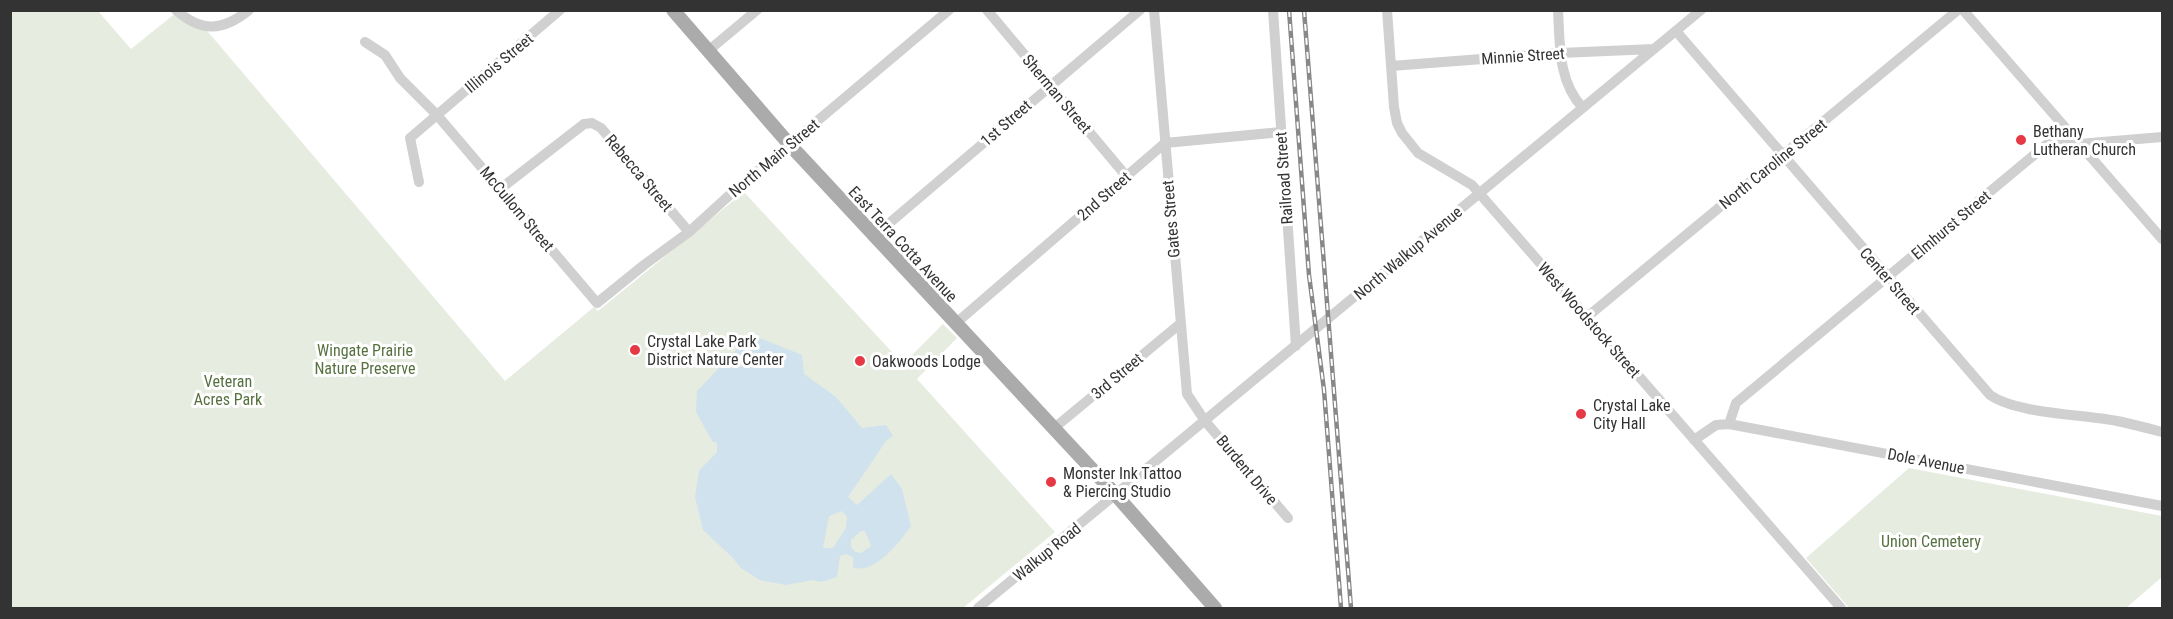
<svg xmlns="http://www.w3.org/2000/svg" width="2173" height="619" font-family="'Roboto Condensed',sans-serif">
	<style>
		.green { fill: #e6ecdf }
		.water { fill: #cfe2ee; fill-rule: evenodd }
		.lines { fill: none; stroke-linecap: round; stroke-linejoin: round }
		.minor { stroke: #d0d0d0; stroke-width: 10 }
		.major { stroke: #ababab; stroke-width: 14 }
		.rail-casing { stroke: #888; stroke-width: 4.5 }
		.rail { stroke: #fff; stroke-width: 2; stroke-dasharray: 7; stroke-linecap: butt }
		.poi-dot { fill: #e63946; stroke: #fff; stroke-width: 2 }
		.labels { text-anchor: middle; dominant-baseline: central; stroke-width: 6; stroke-linejoin: round; paint-order: stroke }
		.street-label { font-size: 16px; fill: #333; stroke: #fff }
		.poi-label { font-size: 16px; fill: #333; stroke: #fff; text-anchor: start }
		.park-label { font-size: 16px; fill: #56703f; stroke: #fff }
	</style>
	<rect width="100%" height="100%" fill="#fff"/>
	<path class="green" d="M 10,11 L 98,11 L 131,49 L 177,12 L 203,26 L 505,381 L 594,307 L 598,311 L 744,192 L 903,364 L 943,324 L 957,338 L 917,379 L 1055,532 L 963,608 L 11,608 Z
		M 1909,468 L 2162,516 L 2162,577 L 2126,608 L 1849,608 L 1806,558 Z"/>
	<path class="water" d="M 757,337 L 802,355 L 804,374 L 836,397 L 862,428 L 886,425 L 893,436 L 886,441 L 848,497 L 857,505 L 891,474 L 902,489 L 911,526 C 901,541 873,576 853,567 L 853,557 L 846,554 L 840,556 L 837,577 L 821,582 L 813,580 L 786,585 L 760,580 L 741,568 L 732,557 L 703,530 L 695,497 L 699,471 L 717,452 L 717,443 L 712,441 L 696,412 L 697,391 L 741,345 ZM 842,511 L 847,517 L 846,528 L 833,548 L 823,548 L 829,516 ZM 861,531 L 865,531 L 871,546 L 861,553 L 855,552 L 851,547 L 851,540 Z"/>
	<g class="lines">
		<path class="minor" d="M 176,10 C 202,33 223,31 249,10
			M 560,10 L 437,115 L 597,303 L 644,265 L 689,232 L 734,191 L 949,10
			M 987,10 L 1127,177
			M 1154,10 L 1187,394 L 1205,421 L 1288,518
			M 1273,10 L 1296,346
			M 1387,10 L 1394,107 L 1397,123 L 1402,133 L 1418,153 L 1472,185 L 1841,608
			M 1558,10 C 1560,45 1558,82 1583,108
			M 1963,10 L 2162,239
			M 1676,31 L 1990,395 C 2017,414 2082,414 2117,421 C 2132,424 2147,428 2162,432
			M 365,42 L 385,55 L 400,78 L 437,115 L 410,138 L 419,182
			M 708,51 L 757,10
			M 1391,66 L 1560,53 L 1654,49
			M 500,189 L 584,124 L 592,123 L 601,128 L 689,232
			M 873,237 L 1140,10
			M 1587,317 L 1958,10
			M 955,324 L 1165,143 L 1281,132
			M 1729,424 L 1736,403 L 2046,145 L 2055,141 L 2079,144 L 2162,137
			M 1053,429 L 1181,323
			M 1694,440 L 1716,425 L 1729,424 L 2162,506
			M 978,608 L 1701,10"/>
		<path class="major" d="M 673,10 L 790,145 L 1116,495 L 1215,608"/>
		<g class="rail-casing">
			<path id="rail" d="M 1289,10 L 1309,275 L 1324,390 L 1341,608
				M 1304,10 L 1351,608"/>
		</g>
		<use href="#rail" class="rail"/>
	</g>
	<g class="poi-dot">
		<circle cx="2021" cy="140" r="6"/>
		<circle cx="635" cy="350" r="6"/>
		<circle cx="860" cy="361" r="6"/>
		<circle cx="1581" cy="414" r="6"/>
		<circle cx="1051" cy="482" r="6"/>
	</g>
	<g class="labels">
		<g class="street-label">
			<text transform="translate(1523 56) rotate(-4)">Minnie Street</text>
			<text transform="translate(499 63) rotate(-40)">Illinois Street</text>
			<text transform="translate(1057 94) rotate(50)">Sherman Street</text>
			<text transform="translate(1006 123) rotate(-41)">1st Street</text>
			<text transform="translate(774 158) rotate(-40)">North Main Street</text>
			<text transform="translate(1773 164) rotate(-39)">North Caroline Street</text>
			<text transform="translate(639 173) rotate(50)">Rebecca Street</text>
			<text transform="translate(1284 178) rotate(-94)">Railroad Street</text>
			<text transform="translate(1104 196) rotate(-41)">2nd Street</text>
			<text transform="translate(517 209) rotate(50)">McCullom Street</text>
			<text transform="translate(1171 219) rotate(-95)">Gates Street</text>
			<text transform="translate(1951 225) rotate(-40)">Elmhurst Street</text>
			<text transform="translate(903 244) rotate(47)">East Terra Cotta Avenue</text>
			<text transform="translate(1408 253) rotate(-40)">North Walkup Avenue</text>
			<text transform="translate(1890 281) rotate(49)">Center Street</text>
			<text transform="translate(1589 320) rotate(49)">West Woodstock Street</text>
			<text transform="translate(1117 376) rotate(-40)">3rd Street</text>
			<text transform="translate(1926 461) rotate(11)">Dole Avenue</text>
			<text transform="translate(1247 470) rotate(50)">Burdent Drive</text>
			<text transform="translate(1047 552) rotate(-39)">Walkup Road</text>
		</g>
		<g class="poi-label">
			<text x="2033" y="131">Bethany<tspan x="2033" dy="18">Lutheran Church</tspan></text>
			<text x="647" y="341">Crystal Lake Park<tspan x="647" dy="18">District Nature Center</tspan></text>
			<text x="872" y="361">Oakwoods Lodge</text>
			<text x="1593" y="405">Crystal Lake<tspan x="1593" dy="18">City Hall</tspan></text>
			<text x="1063" y="473">Monster Ink Tattoo<tspan x="1063" dy="18">&amp; Piercing Studio</tspan></text>
		</g>
		<g class="park-label">
			<text x="365" y="350">Wingate Prairie<tspan x="365" dy="18">Nature Preserve</tspan></text>
			<text x="228" y="381">Veteran<tspan x="228" dy="18">Acres Park</tspan></text>
			<text x="1931" y="541">Union Cemetery</text>
		</g>
	</g>
	<rect width="2173" height="619" fill="none" stroke="#333333" stroke-width="24"/>
</svg>
